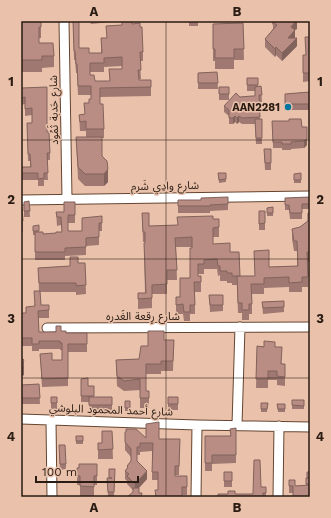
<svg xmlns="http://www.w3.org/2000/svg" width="331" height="518" font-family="'Work Sans','Noto Sans Arabic',sans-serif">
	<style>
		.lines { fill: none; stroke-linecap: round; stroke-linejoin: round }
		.minor-casing { stroke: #664530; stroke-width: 11 }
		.minor { stroke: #fff; stroke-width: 9 }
		.wall { fill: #9f7971; fill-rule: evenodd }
		.shaded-wall { fill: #82635c }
		.building { fill: #b98d83; stroke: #82635c; fill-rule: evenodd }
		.grid { fill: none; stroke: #2a1b13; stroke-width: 1; stroke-opacity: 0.55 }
		.poi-dot { fill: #00759f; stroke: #eac2ab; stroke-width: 1.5 }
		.labels { text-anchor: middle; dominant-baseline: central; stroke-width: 3; stroke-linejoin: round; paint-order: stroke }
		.poi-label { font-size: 11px; font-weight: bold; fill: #2a1b13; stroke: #eac2ab; text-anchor: end }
		.street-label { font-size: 11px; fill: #2a1b13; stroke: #eac2ab }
		.neatline { fill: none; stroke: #2a1b13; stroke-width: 1.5 }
		.grid-label { font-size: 13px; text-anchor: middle; font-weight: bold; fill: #2a1b13 }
	</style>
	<rect width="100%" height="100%" fill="#eac2ab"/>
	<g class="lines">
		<g class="minor-casing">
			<path id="minor" d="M 64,21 L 67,199
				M 21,200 L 310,196
				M 47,328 L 310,327
				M 21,419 L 197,425 L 310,427
				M 51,421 L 52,497
				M 237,425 L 240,327
				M 196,497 L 197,425
				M 278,497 L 279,426"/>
		</g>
		<use href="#minor" class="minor"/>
	</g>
	<path class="wall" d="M 21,21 L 41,21 L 41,38 L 39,38 L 39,43 L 54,56 L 54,67 L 42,68 L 42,72 L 21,72 Z
		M 73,21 L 79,48 L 89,53 L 101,53 L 101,38 L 107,38 L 106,26 L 122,25 L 132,24 L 143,52 L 143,61 L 140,61 L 141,79 L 138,79 L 139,80 L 151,80 L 151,96 L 100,97 L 100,104 L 104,129 L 104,138 L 102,138 L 102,156 L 108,182 L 104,186 L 85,186 L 78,179 L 76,137 L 86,137 L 86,131 L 80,131 L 79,115 L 85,114 L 84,103 L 89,103 L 91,99 L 91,95 L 78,95 L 77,73 L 76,73 L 75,60 L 74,60 ZM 122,66 L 122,69 L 109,69 L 110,81 L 95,81 L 90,75 L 90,72 L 104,72 L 104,67 Z
		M 90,21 L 111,21 L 111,22 L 91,24 Z
		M 189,21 L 198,21 L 198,26 L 189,26 Z
		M 272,21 L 297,21 L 297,29 L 295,30 L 295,38 L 297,46 L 282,61 L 276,55 L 275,57 L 265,47 L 265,39 L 273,29 L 273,25 L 272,24 Z
		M 243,23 L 244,60 L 234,60 L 234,69 L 215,69 L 215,61 L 213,61 L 213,24 Z
		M 310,37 L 310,81 L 303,82 L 303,55 L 306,55 Z
		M 217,72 L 218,89 L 198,89 L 198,73 Z
		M 247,78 L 258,78 L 258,86 L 261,86 L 262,102 L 259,102 L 260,119 L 262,119 L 262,144 L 256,144 L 255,124 L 242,124 L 239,122 L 237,124 L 235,122 L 233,124 L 229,124 L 229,116 L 224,112 L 224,106 L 240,97 L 252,96 L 255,96 L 255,91 L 247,91 Z
		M 219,87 L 229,87 L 229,100 L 219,100 Z
		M 21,88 L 47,132 L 50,153 L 50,160 L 47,160 L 48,180 L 44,180 L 44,186 L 38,186 L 38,180 L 21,180 L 21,167 L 30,167 L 30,161 L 28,161 L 27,123 L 32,123 L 32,115 L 25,116 L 25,104 L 21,105 Z
		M 310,92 L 310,110 L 285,110 L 285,94 Z
		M 272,121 L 302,127 L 307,145 L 304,148 L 291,149 L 291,150 L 282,150 L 282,148 L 273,148 Z
		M 264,149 L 271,163 L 271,170 L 265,170 Z
		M 218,173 L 226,173 L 226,182 L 219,183 Z
		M 301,173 L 301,183 L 294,183 L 294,174 Z
		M 228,197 L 228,210 L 210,211 L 210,213 L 178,213 L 178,200 L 201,200 Z
		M 310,197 L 310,209 L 302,209 L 302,219 L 290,219 L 289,210 L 285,210 L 285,198 Z
		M 29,201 L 30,217 L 24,217 L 24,202 Z
		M 75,202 L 75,223 L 68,223 L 68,231 L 82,231 L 102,216 L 102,231 L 99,231 L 99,245 L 86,246 L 86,255 L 65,256 L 65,260 L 35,260 L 35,235 L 33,235 L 33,226 L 39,232 L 43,234 L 56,233 L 62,232 L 61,225 L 57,226 L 56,212 L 64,212 Z
		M 21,207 L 23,221 L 23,232 L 21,232 Z
		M 273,207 L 273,216 L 267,216 L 267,208 Z
		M 259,211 L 265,223 L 265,230 L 259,230 Z
		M 142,213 L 149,226 L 178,225 L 213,219 L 219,227 L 219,237 L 213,237 L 213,244 L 230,252 L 239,252 L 240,276 L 255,276 L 254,251 L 269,267 L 297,266 L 297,251 L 294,251 L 292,239 L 292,229 L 300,227 L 308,221 L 310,213 L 310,262 L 308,262 L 308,287 L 302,287 L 302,292 L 289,292 L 289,287 L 264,288 L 264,294 L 252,294 L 252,314 L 249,314 L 249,320 L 242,320 L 242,313 L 238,313 L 237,285 L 232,285 L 232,283 L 227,283 L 227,281 L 220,281 L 220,275 L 218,276 L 217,269 L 204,269 L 204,274 L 198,274 L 198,276 L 201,276 L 201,292 L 195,292 L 195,314 L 190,314 L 190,321 L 184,321 L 183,314 L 176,314 L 176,297 L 180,297 L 190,278 L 192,247 L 176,247 L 177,280 L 167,280 L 167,294 L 152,294 L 152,308 L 138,309 L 138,293 L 145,293 L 144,253 L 144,243 L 145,243 L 145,242 L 143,242 Z
		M 78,263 L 85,263 L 86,294 L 76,295 L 76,292 L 40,292 L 41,305 L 49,305 L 49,318 L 39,318 L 39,332 L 61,331 L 66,333 L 87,333 L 87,352 L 68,352 L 68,386 L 42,387 L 40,354 L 52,360 L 62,360 L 62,350 L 60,350 L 60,349 L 39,349 L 39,351 L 32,351 L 32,346 L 21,346 L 21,313 L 26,313 L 34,306 L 39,291 L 38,268 L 70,266 Z
		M 209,295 L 223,295 L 223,311 L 210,312 Z
		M 284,301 L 284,312 L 263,314 L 262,302 Z
		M 164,340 L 174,340 L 173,371 L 161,371 L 161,374 L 146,374 L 146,391 L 149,391 L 149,408 L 140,408 L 140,390 L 124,391 L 117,386 L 116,360 L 139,359 L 148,346 Z
		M 257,346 L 275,347 L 282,364 L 285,364 L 285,386 L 277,385 L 277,380 L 268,380 L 268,388 L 256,388 Z
		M 81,379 L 88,386 L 94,397 L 112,397 L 112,411 L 89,411 L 89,402 L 81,402 Z
		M 39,384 L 40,404 L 21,404 L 21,385 Z
		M 51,397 L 57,397 L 57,409 L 51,409 Z
		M 168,397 L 178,397 L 178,410 L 168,410 Z
		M 292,400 L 304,400 L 304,409 L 292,409 Z
		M 125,401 L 130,401 L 130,411 L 125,411 Z
		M 261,403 L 268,403 L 267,412 L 261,412 Z
		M 277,404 L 285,404 L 285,412 L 278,412 Z
		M 236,428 L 236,463 L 212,464 L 212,471 L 205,471 L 205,436 L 230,436 Z
		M 112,431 L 113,459 L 98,459 L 98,443 L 102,443 Z
		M 125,432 L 146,438 L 159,439 L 180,439 L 179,475 L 175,475 L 175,476 L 187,476 L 187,495 L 182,495 L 158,490 L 158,480 L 152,480 L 152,451 L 140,452 L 140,455 L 137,455 L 137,461 L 147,479 L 139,488 L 139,493 L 142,497 L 133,492 L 133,490 L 127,484 L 127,481 L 125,479 L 125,471 L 127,469 L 127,466 L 131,461 L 131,457 L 125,450 Z
		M 76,436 L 83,436 L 83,444 L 76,444 Z
		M 59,451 L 66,464 L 66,469 L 60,470 Z
		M 97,464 L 97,485 L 94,485 L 94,496 L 80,496 L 80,485 L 77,485 L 77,468 Z
		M 224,472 L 232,472 L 232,487 L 224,487 Z
		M 310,472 L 310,493 L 289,493 L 289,480 L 295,486 L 306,485 L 306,478 L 307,478 Z
		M 115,475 L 114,497 L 108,497 L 107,478 L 109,478 Z
		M 261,487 L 266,487 L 266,497 L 218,497 L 235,494 L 253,494 Z"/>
	<path class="shaded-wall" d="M 296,21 L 297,21 L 297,29 L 295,30 L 295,38 L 288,38 L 291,27 Z
		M 297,38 L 297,46 L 282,61 L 282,53 Z
		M 276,47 L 276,55 L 275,57 L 275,49 Z
		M 235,116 L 235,122 L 233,124 L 233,118 Z
		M 239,116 L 239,122 L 237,124 L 237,118 Z
		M 307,127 L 307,145 L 304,148 L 304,141 Z
		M 108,169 L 108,182 L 104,186 L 104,174 Z
		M 24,360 L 24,375 L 21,377 L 21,368 L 22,363 Z
		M 147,471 L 147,479 L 135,492 L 135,484 Z"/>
	<path class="building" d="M 21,21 L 41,21 L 41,27 L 39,27 L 39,43 L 53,43 L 54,56 L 42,56 L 42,60 L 21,60 Z
		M 73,21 L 79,21 L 79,48 L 89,48 L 89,53 L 102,53 L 101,38 L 107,38 L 106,26 L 122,25 L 122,21 L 132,21 L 132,24 L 140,23 L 140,27 L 142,27 L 143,52 L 140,52 L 141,70 L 138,70 L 139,80 L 151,80 L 151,87 L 100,88 L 100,104 L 103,104 L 104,129 L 86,129 L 86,121 L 80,122 L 79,115 L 85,114 L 84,103 L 89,103 L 89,99 L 91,99 L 91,86 L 78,86 L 77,64 L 76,64 L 75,51 L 74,51 ZM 122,57 L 122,69 L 109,69 L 110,81 L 95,81 L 94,75 L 90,75 L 90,63 L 104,63 L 104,58 Z
		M 274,21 L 296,21 L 291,27 L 295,30 L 288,38 L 297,38 L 282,53 L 276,47 L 275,49 L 265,39 L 277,25 L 273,22 Z
		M 243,23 L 244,49 L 234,49 L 234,58 L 215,58 L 215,49 L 213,49 L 213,24 Z
		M 305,37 L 310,37 L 310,73 L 303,73 L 303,55 L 306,55 Z
		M 217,72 L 218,83 L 198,83 L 198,73 Z
		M 247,78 L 258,78 L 258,85 L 247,85 Z
		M 261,86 L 262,95 L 259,95 L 260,117 L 242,118 L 239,116 L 237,118 L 235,116 L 233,118 L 229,118 L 229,110 L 224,106 L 236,93 L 240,97 L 252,96 L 255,96 L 255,87 Z
		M 47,87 L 47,132 L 49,132 L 50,153 L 47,153 L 48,173 L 44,173 L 44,178 L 38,179 L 38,173 L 21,173 L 21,167 L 31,167 L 30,154 L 28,154 L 27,123 L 32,123 L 32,108 L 25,109 L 25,97 L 21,98 L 21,88 Z
		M 219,87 L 229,87 L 229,94 L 219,94 Z
		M 310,92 L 310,104 L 285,104 L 285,94 Z
		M 255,119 L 262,119 L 262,138 L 256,138 Z
		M 289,119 L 301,119 L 302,127 L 307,127 L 307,139 L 304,141 L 291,142 L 291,144 L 282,144 L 282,142 L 273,142 L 272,121 L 289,121 Z
		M 76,137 L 102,137 L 102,156 L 107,161 L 108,169 L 104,174 L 85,174 L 78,167 Z
		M 264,149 L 271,149 L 271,163 L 265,163 Z
		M 218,173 L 226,173 L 226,179 L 219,180 Z
		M 301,173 L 301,180 L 294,180 L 294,174 Z
		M 228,197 L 228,204 L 210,205 L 210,206 L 178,206 L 178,200 L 201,200 L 201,198 Z
		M 310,197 L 310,204 L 302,204 L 302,213 L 290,213 L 289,205 L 285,205 L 285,198 Z
		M 29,201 L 30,211 L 24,211 L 24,202 Z
		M 64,202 L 75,202 L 75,215 L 68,215 L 68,231 L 82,231 L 82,218 L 102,216 L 102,223 L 99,223 L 99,237 L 86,238 L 86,247 L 65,248 L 65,252 L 35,252 L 35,232 L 43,232 L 43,234 L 56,233 L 56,232 L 62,232 L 61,217 L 57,217 L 56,212 L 64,212 Z
		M 21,207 L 22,207 L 23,221 L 21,221 Z
		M 273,207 L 273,213 L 267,213 L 267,208 Z
		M 259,211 L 265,211 L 265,223 L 259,224 Z
		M 142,213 L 149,213 L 149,226 L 178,225 L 177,217 L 213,216 L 213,219 L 219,219 L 219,227 L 213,228 L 213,244 L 230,243 L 230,252 L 239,252 L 240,276 L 232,276 L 232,273 L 227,273 L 227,271 L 220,271 L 220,266 L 218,266 L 217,259 L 204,260 L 204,264 L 198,264 L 198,276 L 201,276 L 201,282 L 194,282 L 195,305 L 190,305 L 190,312 L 184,312 L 183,304 L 176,305 L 176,297 L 180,297 L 180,278 L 190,278 L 190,248 L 192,248 L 192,237 L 175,238 L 177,270 L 167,270 L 167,284 L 152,285 L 152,298 L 138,299 L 138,293 L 146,293 L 144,243 L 145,243 L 145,232 L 143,232 Z
		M 308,213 L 310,213 L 310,252 L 307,252 L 308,277 L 302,277 L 302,282 L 289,283 L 289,277 L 264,278 L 264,284 L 251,284 L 252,304 L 249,304 L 249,310 L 242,310 L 242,303 L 238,303 L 237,276 L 255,276 L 254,251 L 269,250 L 269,267 L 298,266 L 297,241 L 294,241 L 292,229 L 300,227 L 308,221 Z
		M 39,225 L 39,231 L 33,231 L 33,226 Z
		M 70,257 L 78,257 L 78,263 L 85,263 L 86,285 L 76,286 L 76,283 L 39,283 L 38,268 L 70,266 Z
		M 34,291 L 40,291 L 41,305 L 49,305 L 49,310 L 38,311 L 39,332 L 56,332 L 56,326 L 61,326 L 61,331 L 66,331 L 66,333 L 87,333 L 87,344 L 68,344 L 68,378 L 42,379 L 40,354 L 52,353 L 52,360 L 62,360 L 62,343 L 60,343 L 60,341 L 39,341 L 39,344 L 32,344 L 32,338 L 21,338 L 21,313 L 26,313 L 26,307 L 35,306 Z
		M 209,295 L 223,295 L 223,305 L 210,305 Z
		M 284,301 L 284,307 L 263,308 L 262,302 Z
		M 148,331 L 164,331 L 164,340 L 174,340 L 173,361 L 161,361 L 161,364 L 146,364 L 146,391 L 149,391 L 149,398 L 140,398 L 140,379 L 124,381 L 117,376 L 116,360 L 139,359 L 141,346 L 148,346 Z
		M 264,341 L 275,342 L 275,347 L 282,347 L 281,364 L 285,364 L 285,377 L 277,376 L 277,371 L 268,371 L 268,379 L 256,379 L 257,346 L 264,347 Z
		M 21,357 L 24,360 L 22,363 L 24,365 L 21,368 Z
		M 88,378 L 88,386 L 94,386 L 94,396 L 81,396 L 81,379 Z
		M 39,384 L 40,398 L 21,398 L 21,385 Z
		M 51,397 L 57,397 L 57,403 L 51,403 Z
		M 89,397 L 112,397 L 112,405 L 89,405 Z
		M 168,397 L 178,397 L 178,404 L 168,404 Z
		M 292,400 L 304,400 L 304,406 L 292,405 Z
		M 125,401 L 130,401 L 130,408 L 125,408 Z
		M 261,403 L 268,403 L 267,409 L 261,409 Z
		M 277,404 L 285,404 L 285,409 L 278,409 Z
		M 159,422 L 159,439 L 180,439 L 179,466 L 175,466 L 175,476 L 187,476 L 187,487 L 182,487 L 182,497 L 156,497 L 155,490 L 158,490 L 158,472 L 152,472 L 153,443 L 140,443 L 140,447 L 137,447 L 137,461 L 147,471 L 135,484 L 127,476 L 129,474 L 125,471 L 128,467 L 127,466 L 131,461 L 131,449 L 125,442 L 125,432 L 126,432 L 126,429 L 136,429 L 146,438 L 146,424 Z
		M 236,428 L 236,455 L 212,455 L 212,463 L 205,463 L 205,436 L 231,436 L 230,429 Z
		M 102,431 L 112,431 L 113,449 L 98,450 L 98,443 L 102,443 Z
		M 76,436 L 83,436 L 83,441 L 76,441 Z
		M 59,445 L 65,445 L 66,464 L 60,464 Z
		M 254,460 L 260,460 L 261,487 L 266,487 L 266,493 L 263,493 L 263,497 L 218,497 L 218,494 L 228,494 L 228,491 L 235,491 L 235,494 L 253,494 Z
		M 79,464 L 97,464 L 97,476 L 94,476 L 94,487 L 80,486 L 80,476 L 77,476 L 77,468 L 79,468 Z
		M 109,469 L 115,469 L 114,492 L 108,492 L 107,478 L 112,478 L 109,478 Z
		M 224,472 L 232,472 L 232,481 L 224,481 Z
		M 307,472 L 310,472 L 310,478 L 307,478 Z
		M 306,478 L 310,478 L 310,484 L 306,484 Z
		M 289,480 L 295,480 L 295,486 L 309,485 L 309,497 L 293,497 L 293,486 L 289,486 Z
		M 133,488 L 139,488 L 139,493 L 142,493 L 141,497 L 127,497 L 133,492 Z"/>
	<path class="grid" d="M 166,21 L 166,497M 21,140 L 310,140M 21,259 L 310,259M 21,378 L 310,378"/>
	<circle class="poi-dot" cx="288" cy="107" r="4"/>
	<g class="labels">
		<g class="poi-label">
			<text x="280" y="107">AAN2281</text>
		</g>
		<g class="street-label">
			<text transform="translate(54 110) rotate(-91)">شارع حَدبة ثَمُود</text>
			<text transform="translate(165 186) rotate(-1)">شارع وادِي شَرم</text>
			<text x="143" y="316">شارع رِقعة الغَدره</text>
			<text transform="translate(111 410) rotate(2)">شارع أحمد المحمود البلوشي</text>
		</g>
	</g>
	<rect width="331" height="518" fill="none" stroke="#eac2ab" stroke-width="44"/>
	<path d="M36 476v6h102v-6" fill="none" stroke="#2a1b13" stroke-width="2"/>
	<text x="42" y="476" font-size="12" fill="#2a1b13" stroke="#eac2ab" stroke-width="3" paint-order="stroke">100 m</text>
	<rect x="22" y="22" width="287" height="474" class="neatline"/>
	<g class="grid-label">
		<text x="94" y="16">A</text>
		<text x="237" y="16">B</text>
		<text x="11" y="86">1</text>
		<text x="320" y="86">1</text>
		<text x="11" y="204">2</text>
		<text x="320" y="204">2</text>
		<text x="11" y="323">3</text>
		<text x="320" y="323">3</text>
		<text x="11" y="441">4</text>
		<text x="320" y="441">4</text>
		<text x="94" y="512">A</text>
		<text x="237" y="512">B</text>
	</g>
</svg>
